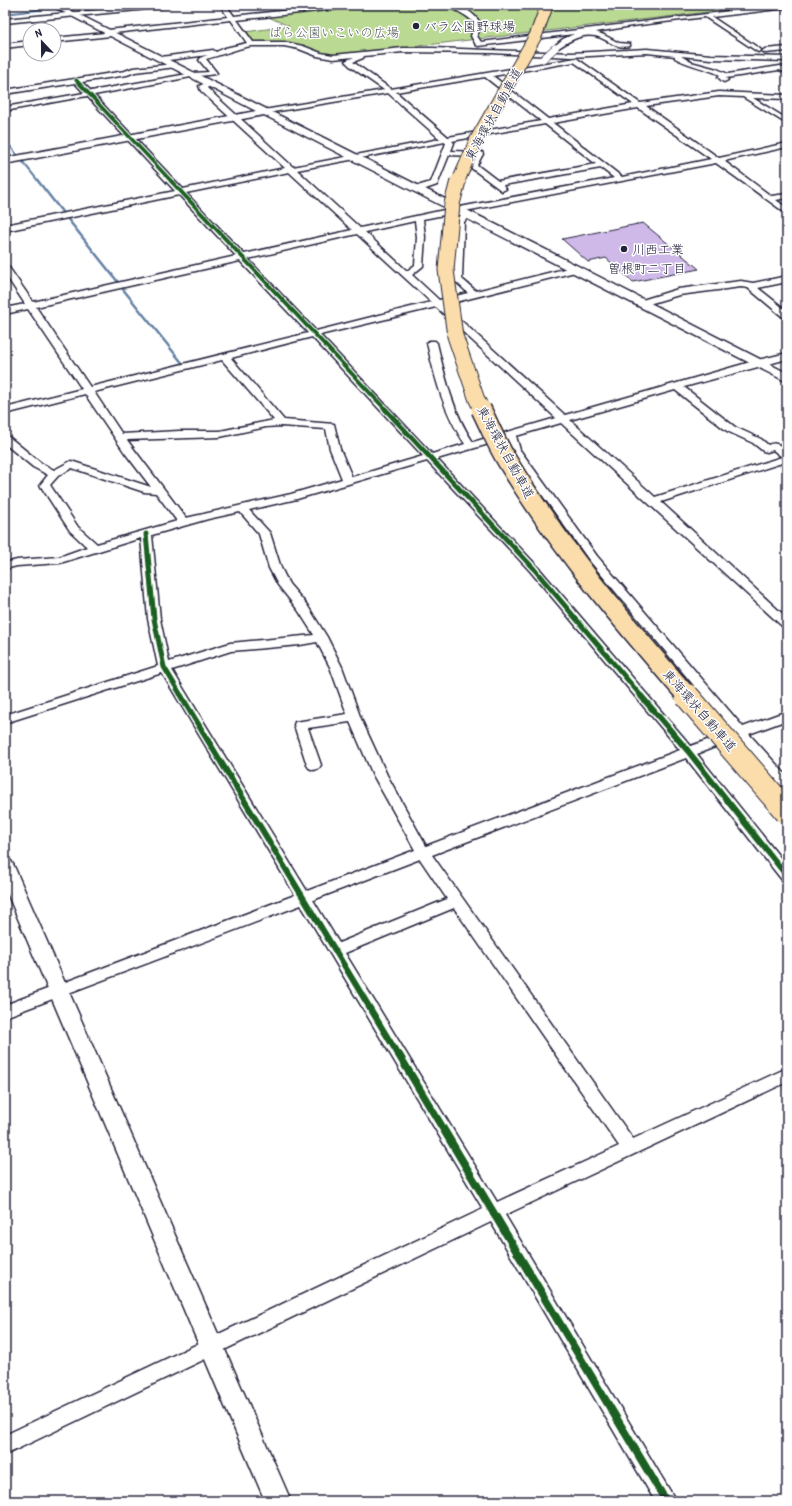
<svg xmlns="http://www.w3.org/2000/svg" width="792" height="1506" font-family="'Patrick Hand','Klee One',sans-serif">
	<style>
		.green { fill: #bad992; stroke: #6e7e66 }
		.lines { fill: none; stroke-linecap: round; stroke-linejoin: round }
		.stream-far1 { stroke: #6481a5; stroke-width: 2 }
		.stream { stroke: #6481a5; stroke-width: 2.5 }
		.building { fill: #cfb9e8; stroke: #22223b }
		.minor-casing { stroke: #22223b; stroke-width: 3 }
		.tertiary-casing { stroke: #22223b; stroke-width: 3 }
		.minor { fill: #fff; fill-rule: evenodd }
		.tertiary { fill: #fff; fill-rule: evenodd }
		.minor-bridge-casing { stroke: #22223b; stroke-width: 8; stroke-linecap: butt }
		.motorway-bridge-far3-casing { stroke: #22223b; stroke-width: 14; stroke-linecap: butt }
		.motorway-bridge-far2-casing { stroke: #22223b; stroke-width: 17; stroke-linecap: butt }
		.motorway-bridge-far1-casing { stroke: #22223b; stroke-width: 22; stroke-linecap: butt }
		.motorway-bridge-casing { stroke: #22223b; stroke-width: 26; stroke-linecap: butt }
		.minor-bridge { stroke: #fff; stroke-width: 7 }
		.motorway-bridge-far3 { stroke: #faddab; stroke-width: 12 }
		.motorway-bridge-far2 { stroke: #faddab; stroke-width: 15 }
		.motorway-bridge-far1 { stroke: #faddab; stroke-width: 19 }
		.motorway-bridge { stroke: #faddab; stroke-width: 24 }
		.cycleway-far4-casing { stroke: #fff; stroke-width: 5 }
		.cycleway-far3-casing { stroke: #fff; stroke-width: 5.5 }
		.cycleway-far2-casing { stroke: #fff; stroke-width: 7 }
		.cycleway-far1-casing { stroke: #fff; stroke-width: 9 }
		.cycleway-casing { stroke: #fff; stroke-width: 10 }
		.cycleway-far4 { stroke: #1b5e20; stroke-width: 3.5 }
		.cycleway-far3 { stroke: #1b5e20; stroke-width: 4 }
		.cycleway-far2 { stroke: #1b5e20; stroke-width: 5 }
		.cycleway-far1 { stroke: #1b5e20; stroke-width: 6 }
		.cycleway { stroke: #1b5e20; stroke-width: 8 }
		.poi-dot { fill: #22223b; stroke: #fff; stroke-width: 1.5 }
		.labels { text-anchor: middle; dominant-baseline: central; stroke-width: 3; stroke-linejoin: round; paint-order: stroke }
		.far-poi-label { font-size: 13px; fill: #22223b; stroke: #fff; text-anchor: start }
		.far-park-label { font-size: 13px; fill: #505955; stroke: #fff }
		.far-street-label { font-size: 13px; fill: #22223b; stroke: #fff }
		.far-neighbourhood-label { font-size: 13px; fill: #22223b; stroke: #fff }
	</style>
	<rect width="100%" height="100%" fill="#fff"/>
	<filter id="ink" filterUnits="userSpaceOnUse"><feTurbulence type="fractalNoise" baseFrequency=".025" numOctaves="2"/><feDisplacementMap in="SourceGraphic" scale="8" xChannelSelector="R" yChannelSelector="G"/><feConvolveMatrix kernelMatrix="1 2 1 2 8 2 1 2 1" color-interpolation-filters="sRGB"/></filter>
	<g filter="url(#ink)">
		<path class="green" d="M 364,5 L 768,5 L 333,56 C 322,54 313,48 303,46 C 287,42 269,44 253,44 L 245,32 L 289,26 L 266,16 Z"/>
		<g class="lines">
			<path class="stream-far1" d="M 61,5 L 63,5
				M 5,14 L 53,8
				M 5,140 L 18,156
				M 22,161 L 39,182"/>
			<path class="stream" d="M 38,181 L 63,213
				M 67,218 L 118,282
				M 122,288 L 183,364"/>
		</g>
		<path class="building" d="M 643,223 L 699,269 L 633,282 L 606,258 L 588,262 L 562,239 Z"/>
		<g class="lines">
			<g class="minor-casing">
				<path id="minor" d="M 149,5 L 172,5 L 169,7 L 5,23 L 5,19 Z
					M 220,5 L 226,5 L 234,16 L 336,5 L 356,5 L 353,7 L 237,20 L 253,42 L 284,42 L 303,46 L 321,53 L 333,55 L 403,48 L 433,48 L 571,53 L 647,49 L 711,55 L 787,57 L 787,61 L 711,59 L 681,56 L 691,62 L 717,69 L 728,74 L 780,66 L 787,68 L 787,73 L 779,70 L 726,78 L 728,80 L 724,82 L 722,81 L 718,77 L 720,75 C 706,68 689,66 675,58 L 675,56 L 647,53 L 571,57 L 491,53 L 403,52 L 364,56 L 363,58 L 353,62 L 391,89 L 576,58 L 640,103 L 719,92 L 787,95 L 787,99 L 753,98 L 787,119 L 787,124 L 743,97 L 719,96 L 646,106 L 719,158 L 787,143 L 787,147 L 724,161 L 771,196 L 787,194 L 787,198 L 776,200 L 787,208 L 787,214 L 716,163 L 423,219 L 425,237 L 423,266 L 412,275 L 439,300 L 468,293 L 454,280 L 456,221 L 464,212 L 467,212 L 471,214 L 464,222 L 462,279 L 476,291 L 576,266 L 579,267 L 580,269 L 579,271 L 444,305 L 565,415 L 754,361 L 787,353 L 787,359 L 684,387 L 735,427 L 761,439 L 768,445 C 777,441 780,446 787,451 L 787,459 L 785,459 L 785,462 L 661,502 L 787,618 L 787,628 L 783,627 L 561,423 L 516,436 L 520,450 L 597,556 L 743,727 L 787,711 L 787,720 L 749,734 L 787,776 L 787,790 L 782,788 L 738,738 L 697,754 L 787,866 L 787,881 L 782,880 L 686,758 L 432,855 L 633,1139 L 787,1068 L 787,1082 L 505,1215 L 676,1501 L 655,1501 L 491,1222 L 5,1455 L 5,1435 L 483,1209 L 301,905 L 5,1017 L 5,1005 L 295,895 L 162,673 L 5,723 L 5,715 L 158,666 L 148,619 L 141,538 L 60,563 L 17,566 L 5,569 L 5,563 L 17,560 L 59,557 L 87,547 L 70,531 L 40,485 L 48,475 L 33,467 L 5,444 L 5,436 L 9,437 L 41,463 L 54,470 L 71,461 L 151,487 L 125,453 L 85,394 L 5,414 L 5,408 L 82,389 L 28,309 L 5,314 L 5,308 L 25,304 L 5,274 L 5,265 L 8,266 L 33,302 L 236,256 L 179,195 L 5,231 L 5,225 L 175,191 L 87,96 L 5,111 L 5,107 L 84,93 L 75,83 L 5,94 L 5,90 L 125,71 L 133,68 L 174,64 L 176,65 L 176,67 L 135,72 L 127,75 L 82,82 L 91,91 L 193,73 L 209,72 L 199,60 L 202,57 L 208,55 L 161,61 L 158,59 L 161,57 L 213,50 L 216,52 L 225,48 L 247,43 L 231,20 L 114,33 L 111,36 L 54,42 L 54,38 L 105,33 L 108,30 L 228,17 ZM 251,46 L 284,46 L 299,49 L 317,56 L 333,59 L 354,57 L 345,61 L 351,67 L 384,90 L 264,110 L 261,110 L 261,114 L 388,93 L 440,139 L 293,167 L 207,88 L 212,84 L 208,82 L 199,86 L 201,91 L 285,168 L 183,189 L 94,95 L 191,77 L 216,74 L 217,73 L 206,59 C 222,55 235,49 251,46 ZM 574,62 L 633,104 L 548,119 L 493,76 ZM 485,77 L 541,121 L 448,137 L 396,92 ZM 638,108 L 711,159 L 622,177 L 553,123 ZM 545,124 L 596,164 L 498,181 L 477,165 L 483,154 L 482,152 L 451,151 L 454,143 L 452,141 ZM 445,142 L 446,143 L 431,182 L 414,187 L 414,191 L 420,191 L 437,185 L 449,155 L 474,156 L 469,165 L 470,167 L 502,191 L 506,189 L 503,185 L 601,168 L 614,178 L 444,210 L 360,228 L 297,170 ZM 289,172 L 352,230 L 244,254 L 186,193 ZM 415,221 L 417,237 L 415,265 L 407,271 L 365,232 ZM 357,234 L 431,302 L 316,331 L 248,259 ZM 240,261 L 308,333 L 90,387 L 36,307 ZM 436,307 L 556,418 L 473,442 C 453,412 445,377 437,343 L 435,341 L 429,341 L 427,343 C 435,379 444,413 465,444 L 432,454 L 320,335 ZM 312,337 L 423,456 L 352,477 L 340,449 L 334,424 L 284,420 L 231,358 ZM 222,360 L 274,420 L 220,431 L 179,431 L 122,434 L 94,392 ZM 675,390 L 727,431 L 753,443 L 763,451 L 767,452 L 773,450 L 782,457 L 655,497 L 570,420 ZM 281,426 L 326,429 L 330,449 L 342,479 L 291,494 L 186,518 L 127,440 L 220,437 L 266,427 ZM 506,439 L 510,450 L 589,560 L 732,731 L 691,746 L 538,567 L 437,459 ZM 427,461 L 530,571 L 680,750 L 426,846 L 387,775 L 361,719 L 342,667 L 327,637 L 307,605 L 289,584 L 281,568 L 270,533 L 249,510 L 297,499 ZM 72,468 L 144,492 L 156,493 L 177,521 L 97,544 L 78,527 L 50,485 L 58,476 ZM 240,512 L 259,534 L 269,568 L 278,585 L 298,610 L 314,635 L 230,643 L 169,662 L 160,619 L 152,535 L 208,519 ZM 317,642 L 330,667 L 347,714 L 295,722 L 294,725 L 307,765 L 309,768 L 314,770 L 319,768 L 321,765 L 308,728 L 350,722 L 373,775 L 415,850 L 307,891 L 172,670 L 231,651 L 300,645 ZM 420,859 L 447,899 L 339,943 L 313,900 ZM 454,908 L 619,1146 L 497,1202 L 345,953 Z
					M 448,5 C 463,5 473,12 481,24 L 477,36 L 481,42 L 779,5 L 787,5 L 787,8 L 712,17 L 760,49 L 761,50 L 758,52 L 705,17 L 632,26 L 596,32 L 604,35 L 619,43 L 630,44 L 630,46 C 618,49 612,43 601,38 C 585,31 570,40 557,49 L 552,48 L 563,39 L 574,34 L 478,46 L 476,45 L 471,36 L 475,24 C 467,14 457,12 448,5 Z
					M 5,7 L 10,11 L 10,13 L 5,13 Z
					M 30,41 L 30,45 L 5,48 L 5,44 Z
					M 787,47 L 787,51 L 765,53 L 762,51 L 765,49 Z
					M 787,276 L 787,282 L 758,288 L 787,311 L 787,319 L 784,318 L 748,288 L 741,287 L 679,295 L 642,306 L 637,303 L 639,301 L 678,289 L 741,281 L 753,283 Z"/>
			</g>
			<g class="tertiary-casing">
				<path id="tertiary" d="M 50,5 L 60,5 L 580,267 L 787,373 L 787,382 L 264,115 L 5,164 L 5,158 L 256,111 Z
					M 5,859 L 11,861 L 14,866 L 291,1501 L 265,1501 L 5,888 Z"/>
			</g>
			<use href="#minor" class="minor"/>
			<use href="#tertiary" class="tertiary"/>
			<g class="minor-bridge-casing">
				<path id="minor-bridge" d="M 543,59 L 555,48"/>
			</g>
			<g class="motorway-bridge-far3-casing">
				<path id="motorway-bridge-far3" d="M 458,182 L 476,140 L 536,35 L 547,5"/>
			</g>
			<g class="motorway-bridge-far2-casing">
				<path id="motorway-bridge-far2" d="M 458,181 L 452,204 L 446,270 L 455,336 L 477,400 L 482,410"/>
			</g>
			<g class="motorway-bridge-far1-casing">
				<path id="motorway-bridge-far1" d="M 481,409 C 490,427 498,447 509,464 C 560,548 623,622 688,697"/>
			</g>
			<g class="motorway-bridge-casing">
				<path id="motorway-bridge" d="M 687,696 L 787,812"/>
			</g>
			<use href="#minor-bridge" class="minor-bridge"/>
			<use href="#motorway-bridge-far3" class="motorway-bridge-far3"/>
			<use href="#motorway-bridge-far2" class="motorway-bridge-far2"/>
			<use href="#motorway-bridge-far1" class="motorway-bridge-far1"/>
			<use href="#motorway-bridge" class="motorway-bridge"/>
			<g class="cycleway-far4-casing">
				<path id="cycleway-far4" d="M 76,80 L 172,182"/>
			</g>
			<g class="cycleway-far3-casing">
				<path id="cycleway-far3" d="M 171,181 L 386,410"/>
			</g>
			<g class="cycleway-far2-casing">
				<path id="cycleway-far2" d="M 385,409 L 534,569 L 642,697
					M 146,534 L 154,619 L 164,667 L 182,697"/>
			</g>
			<g class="cycleway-far1-casing">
				<path id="cycleway-far1" d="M 181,696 L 399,1056
					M 641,696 L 688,751 L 787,876"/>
			</g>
			<g class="cycleway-casing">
				<path id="cycleway" d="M 399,1055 L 666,1501"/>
			</g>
			<use href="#cycleway-far4" class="cycleway-far4"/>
			<use href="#cycleway-far3" class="cycleway-far3"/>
			<use href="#cycleway-far2" class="cycleway-far2"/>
			<use href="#cycleway-far1" class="cycleway-far1"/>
			<use href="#cycleway" class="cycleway"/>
		</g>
	</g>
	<g class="poi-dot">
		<circle cx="416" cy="26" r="4"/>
		<circle cx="624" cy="249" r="4"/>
	</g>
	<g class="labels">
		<g class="far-poi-label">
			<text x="424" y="26">バラ公園野球場</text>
			<text x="632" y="249">川西工業</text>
		</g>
		<g class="far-park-label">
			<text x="334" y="32">ばら公園いこいの広場</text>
		</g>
		<g class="far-street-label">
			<text transform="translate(493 114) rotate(-61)">東海環状自動車道</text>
			<text transform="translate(506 452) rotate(61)">東海環状自動車道</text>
			<text transform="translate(700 710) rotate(49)">東海環状自動車道</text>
		</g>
		<g class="far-neighbourhood-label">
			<text x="647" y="268">曽根町二丁目</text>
		</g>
	</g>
	<rect width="792" height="1506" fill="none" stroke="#fff" stroke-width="20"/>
	<rect x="10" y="10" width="772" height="1486" fill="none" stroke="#22223b" stroke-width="1.5" filter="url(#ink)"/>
	<g transform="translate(42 42) rotate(338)"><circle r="19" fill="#ffffff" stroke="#a7a7b1"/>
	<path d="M0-3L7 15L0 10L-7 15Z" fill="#22223b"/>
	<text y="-6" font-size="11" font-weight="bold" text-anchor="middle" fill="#22223b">N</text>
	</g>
</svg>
